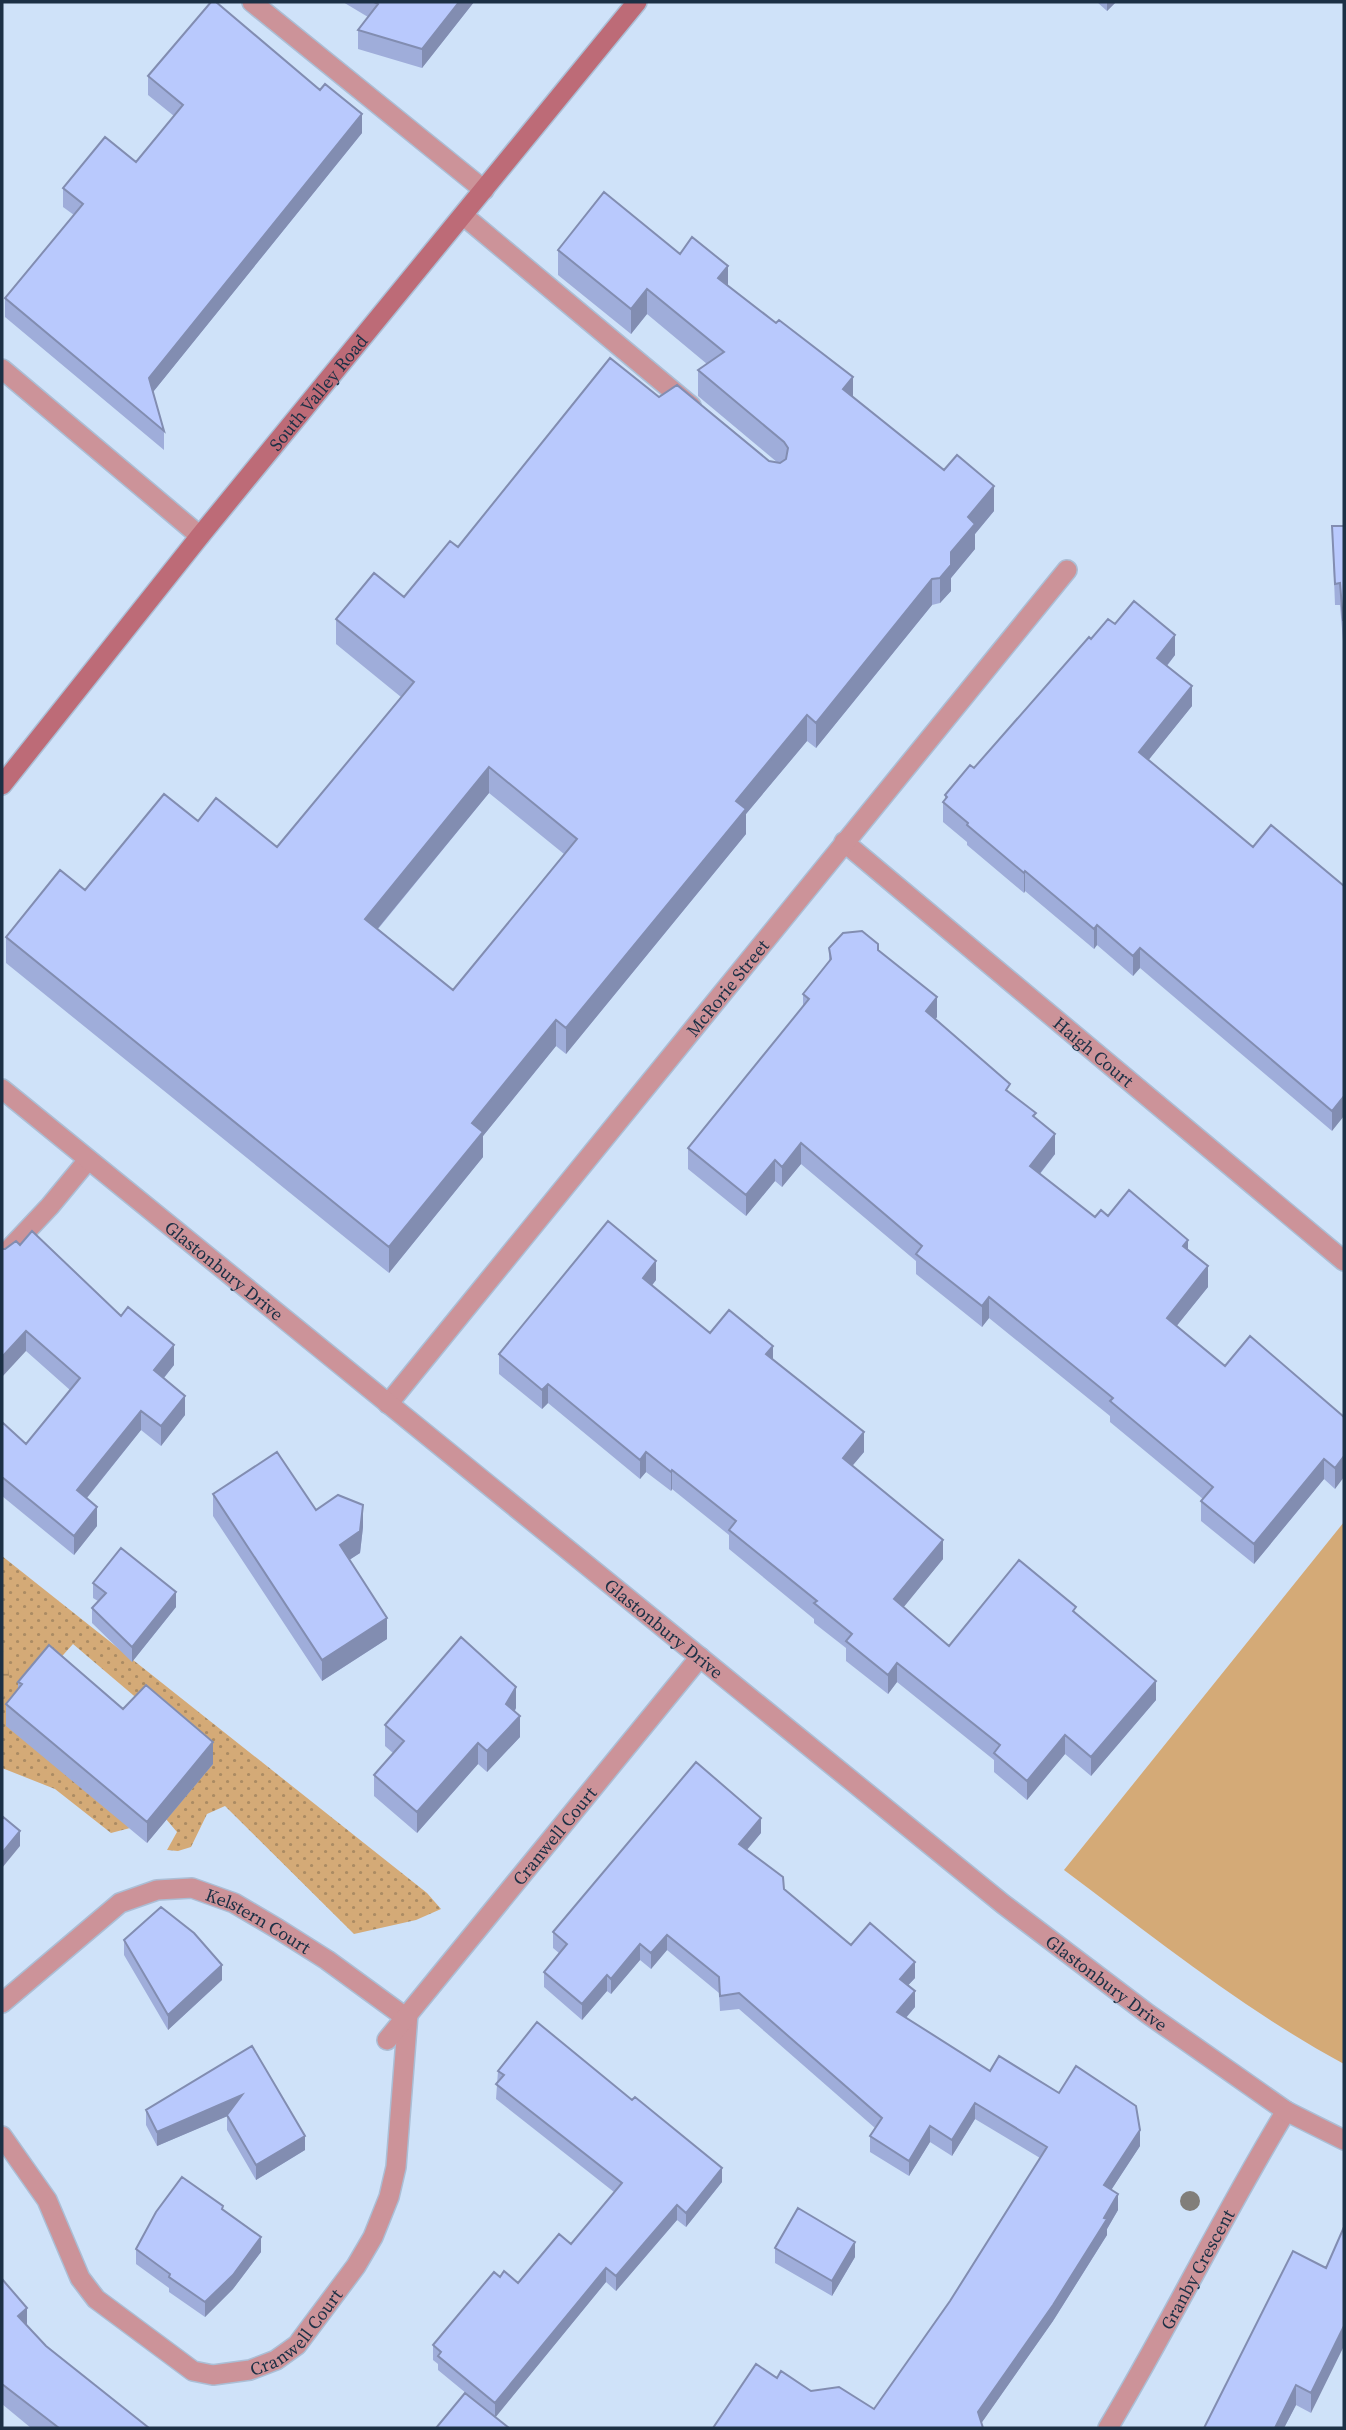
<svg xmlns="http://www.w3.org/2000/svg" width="1346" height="2430" font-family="'Source Serif 4',serif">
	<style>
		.grass { fill: url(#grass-dots) }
		.wetland { fill: url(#wetland-marsh) }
		.park { fill: #d4aa77 }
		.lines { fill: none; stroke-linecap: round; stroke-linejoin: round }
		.service-casing { stroke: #abbed5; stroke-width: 22 }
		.minor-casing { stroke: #abbed5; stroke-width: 22 }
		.tertiary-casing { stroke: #abbed5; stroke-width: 22 }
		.secondary-casing { stroke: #abbed5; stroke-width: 22 }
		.service { stroke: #cc9399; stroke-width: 19 }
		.minor { stroke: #cc9399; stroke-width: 19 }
		.tertiary { stroke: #cc9399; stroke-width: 19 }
		.secondary { stroke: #bd6b77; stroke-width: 19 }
		.tree { fill: #817e7a }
		.wall { fill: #9fadda; fill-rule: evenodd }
		.shaded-wall { fill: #828db1 }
		.building { fill: #b9c9fd; stroke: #828db1; stroke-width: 2; fill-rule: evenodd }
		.labels { text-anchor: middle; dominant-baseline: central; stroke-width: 6; stroke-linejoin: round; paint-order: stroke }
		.street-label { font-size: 18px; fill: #1c3045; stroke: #cfe2f9 }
	</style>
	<defs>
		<pattern id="grass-dots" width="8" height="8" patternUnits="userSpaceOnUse" patternTransform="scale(1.75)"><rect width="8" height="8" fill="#d4aa77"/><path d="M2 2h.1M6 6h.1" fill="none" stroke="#ab8b63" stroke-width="1.8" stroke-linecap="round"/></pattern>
		<pattern id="wetland-marsh" width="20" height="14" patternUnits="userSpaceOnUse" patternTransform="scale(1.75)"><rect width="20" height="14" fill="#d4aa77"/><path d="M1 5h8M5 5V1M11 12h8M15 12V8" fill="none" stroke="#ab8b63"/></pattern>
	</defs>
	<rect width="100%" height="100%" fill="#cfe2f9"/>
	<path class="grass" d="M 2,1556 L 427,1893 L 441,1909 L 416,1920 L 354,1934 L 225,1806 L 207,1814 L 191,1847 L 178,1851 L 167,1850 L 177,1832 L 166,1819 L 213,1763 L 73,1644 L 55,1664 L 130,1828 L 111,1833 L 55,1789 L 2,1768 Z"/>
	<path class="wetland" d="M 2,1650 L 6,1654 L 10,1683 L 2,1700 Z"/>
	<path class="park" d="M 1344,1522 L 1344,2064 C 1244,2010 1155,1938 1064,1870 Z"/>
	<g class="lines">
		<g class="service-casing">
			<g id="service">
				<path d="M 252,2 L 484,190"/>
				<path d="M 464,216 L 691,406"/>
				<path d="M 2,369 L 200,536"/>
				<path d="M 2,1257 L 50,1206 L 88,1160"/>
				<path id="s1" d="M 2,2003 L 120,1903 L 157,1890 L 192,1888 L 234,1903 L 278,1929 L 327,1960 L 405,2017"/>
				<path id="s2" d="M 2,2136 L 47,2200 L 80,2278 L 96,2299 L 193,2371 L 213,2375 L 250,2370 L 276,2360 L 297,2345 L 356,2266 L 373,2237 L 389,2197 L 396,2167 L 408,2014"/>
			</g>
		</g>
		<g class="minor-casing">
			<g id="minor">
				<path id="s3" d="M 844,842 L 1344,1261"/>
				<path id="s4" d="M 388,1404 L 1067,570"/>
				<path id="s5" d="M 387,2040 L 700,1657"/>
				<path id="s6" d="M 1108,2428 C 1170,2324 1223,2215 1286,2111"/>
			</g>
		</g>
		<g class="tertiary-casing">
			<g id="tertiary">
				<path id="s7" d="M 2,1089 L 1003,1904 L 1148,2014 L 1286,2111 L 1344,2140"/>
			</g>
		</g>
		<g class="secondary-casing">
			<g id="secondary">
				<path id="s8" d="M 2,785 L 200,536 L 637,2"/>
			</g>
		</g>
		<use href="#service" class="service"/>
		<use href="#minor" class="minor"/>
		<use href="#tertiary" class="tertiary"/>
		<use href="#secondary" class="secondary"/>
	</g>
	<circle class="tree" cx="1190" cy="2201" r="10"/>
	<path class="wall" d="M 343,2 L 474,2 L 422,68 L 358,49 L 358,30 L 368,17 Z
		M 1097,2 L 1116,2 L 1107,11 Z
		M 148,76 L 362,133 L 153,392 L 164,431 L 164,450 L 5,317 L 5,298 L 74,215 L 63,207 L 63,188 L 136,162 L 174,116 L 148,95 Z
		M 558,250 L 680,254 L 728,286 L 853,397 L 994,511 L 975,534 L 975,549 L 951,578 L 951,591 L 940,603 L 932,605 L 816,748 L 807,741 L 746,814 L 746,834 L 566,1054 L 556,1046 L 483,1136 L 483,1157 L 389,1273 L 6,963 L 6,937 L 85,890 L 198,821 L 277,847 L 401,697 L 336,644 L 336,619 L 404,597 L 458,547 L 659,397 L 769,461 L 778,463 L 698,396 L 698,370 L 707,364 L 647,314 L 631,334 L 558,275 ZM 489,793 L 564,854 L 453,990 L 378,929 Z
		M 1332,526 L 1344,526 L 1344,641 L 1343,641 L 1340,605 L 1335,605 Z
		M 1115,624 L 1175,655 L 1167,666 L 1192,706 L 1148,760 L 1253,847 L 1344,886 L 1332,1131 L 1140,968 L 1133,976 L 1097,945 L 1094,949 L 1025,891 L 1024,893 L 967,845 L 967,842 L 943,822 L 943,802 L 945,800 L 945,795 L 974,768 L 1091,639 Z
		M 829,948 L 878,950 L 937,1017 L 935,1020 L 1036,1119 L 1055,1154 L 1040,1174 L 1095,1217 L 1108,1216 L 1188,1250 L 1208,1287 L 1176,1326 L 1225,1366 L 1344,1417 L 1335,1489 L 1324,1479 L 1254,1564 L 1201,1521 L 1201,1501 L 1203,1499 L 1110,1422 L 1110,1416 L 989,1318 L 982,1327 L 916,1274 L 916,1261 L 801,1164 L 782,1187 L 775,1181 L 746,1216 L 688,1169 L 688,1148 L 803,1006 L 803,994 L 829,961 Z
		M 2,1249 L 121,1316 L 174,1365 L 164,1378 L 185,1415 L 161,1446 L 141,1430 L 87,1498 L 97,1526 L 74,1555 L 2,1496 L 2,1422 L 26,1444 L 70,1390 L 26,1351 Z
		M 656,1280 L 652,1285 L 710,1333 L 773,1359 L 864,1452 L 852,1466 L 943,1559 L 903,1607 L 949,1646 L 1076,1614 L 1156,1700 L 1091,1776 L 1065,1754 L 1027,1800 L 994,1772 L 994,1760 L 897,1682 L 888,1694 L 846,1661 L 846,1648 L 814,1623 L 814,1619 L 729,1549 L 729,1535 L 672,1489 L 671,1491 L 646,1472 L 640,1479 L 548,1403 L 542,1409 L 499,1374 L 499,1354 Z
		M 213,1494 L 316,1510 L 363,1527 L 360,1553 L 349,1560 L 387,1639 L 322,1681 L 213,1516 Z
		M 93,1583 L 176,1607 L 132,1662 L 92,1623 L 92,1608 L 98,1601 L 93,1598 Z
		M 18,1682 L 123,1709 L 213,1764 L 147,1843 L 6,1726 L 6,1704 L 18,1689 Z
		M 516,1708 L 515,1711 L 520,1737 L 487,1772 L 478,1764 L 417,1833 L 374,1796 L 374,1775 L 393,1753 L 385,1746 L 385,1725 Z
		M 761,1833 L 747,1850 L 784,1889 L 851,1945 L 915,1978 L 908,1985 L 915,2007 L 906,2018 L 990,2071 L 1140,2146 L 1111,2190 L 1118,2210 L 1107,2229 L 1107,2235 L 1053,2321 L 981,2423 L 713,2428 L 777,2378 L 811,2391 L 874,2409 L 950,2301 L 1040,2158 L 975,2119 L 952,2156 L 930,2142 L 909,2176 L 870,2152 L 870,2136 L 875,2128 L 739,2009 L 720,2011 L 719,1993 L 667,1950 L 651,1969 L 640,1960 L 611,1994 L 607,1991 L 582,2020 L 544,1987 L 544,1972 L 559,1953 L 553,1948 L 553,1932 Z
		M 124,1940 L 222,1980 L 168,2030 L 124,1955 Z
		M 252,2046 L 305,2150 L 256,2180 L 227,2130 L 227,2116 L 157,2146 L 146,2125 L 146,2110 Z
		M 498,2071 L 722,2182 L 686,2227 L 677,2220 L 616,2291 L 606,2282 L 495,2417 L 438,2370 L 438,2364 L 433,2360 L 433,2345 L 500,2277 L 518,2283 L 571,2244 L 614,2192 L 496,2099 Z
		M 223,2211 L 261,2252 L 233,2289 L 205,2317 L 169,2292 L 169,2288 L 136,2264 L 136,2249 Z
		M 775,2248 L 855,2257 L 832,2296 L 775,2263 Z
		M 1326,2268 L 1311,2413 L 1296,2405 L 1284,2428 L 1204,2428 Z
		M 2,2279 L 27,2325 L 46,2346 L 149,2428 L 31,2428 L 2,2404 Z"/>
	<path class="shaded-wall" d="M 459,2 L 474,2 L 422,68 L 422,49 Z
		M 1107,2 L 1116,2 L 1107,11 Z
		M 362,114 L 362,133 L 149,397 L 149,378 Z
		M 728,266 L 728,291 L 718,278 Z
		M 647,289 L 647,314 L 631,334 L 631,309 Z
		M 853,377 L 853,402 L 843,389 Z
		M 994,486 L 994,511 L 975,534 L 975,549 L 951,578 L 951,591 L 940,603 L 940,578 L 951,552 L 968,517 Z
		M 932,579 L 932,605 L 816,748 L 816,723 Z
		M 1175,635 L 1175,655 L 1157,678 L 1157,658 Z
		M 1192,686 L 1192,706 L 1139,772 L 1139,752 Z
		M 807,715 L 807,741 L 746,814 L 746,834 L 566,1054 L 566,1028 L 736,801 Z
		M 489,767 L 489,793 L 365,944 L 365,919 Z
		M 1025,871 L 1025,891 L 1024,893 L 1024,873 Z
		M 1097,925 L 1097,945 L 1094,949 L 1094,929 Z
		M 1140,948 L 1140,968 L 1133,976 L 1133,956 Z
		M 937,997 L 937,1017 L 926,1032 L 926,1011 Z
		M 556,1020 L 556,1046 L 483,1136 L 483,1157 L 389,1273 L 389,1247 L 472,1123 Z
		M 1344,1096 L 1344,1116 L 1332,1131 L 1332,1111 Z
		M 1055,1134 L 1055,1154 L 1030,1186 L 1030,1166 Z
		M 801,1143 L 801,1164 L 782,1187 L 782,1167 Z
		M 775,1160 L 775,1181 L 746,1216 L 746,1195 Z
		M 1188,1240 L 1188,1260 L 1183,1246 Z
		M 656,1261 L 656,1280 L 643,1297 L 643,1278 Z
		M 1208,1266 L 1208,1287 L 1167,1338 L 1167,1318 Z
		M 989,1297 L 989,1318 L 982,1327 L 982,1306 Z
		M 26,1331 L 26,1351 L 2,1377 L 2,1357 Z
		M 174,1345 L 174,1365 L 154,1390 L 154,1370 Z
		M 773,1346 L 773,1365 L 766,1354 Z
		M 548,1384 L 548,1403 L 542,1409 L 542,1390 Z
		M 185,1396 L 185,1415 L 161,1446 L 161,1426 Z
		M 141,1411 L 141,1430 L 77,1510 L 77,1490 Z
		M 864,1432 L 864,1452 L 843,1477 L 843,1458 Z
		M 646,1452 L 646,1472 L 640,1479 L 640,1460 Z
		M 1344,1456 L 1344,1477 L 1335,1489 L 1335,1468 Z
		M 1324,1459 L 1324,1479 L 1254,1564 L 1254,1544 Z
		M 672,1470 L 672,1489 L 671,1491 L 671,1472 Z
		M 363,1505 L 363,1527 L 360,1553 L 340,1566 L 340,1545 Z
		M 97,1507 L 97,1526 L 74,1555 L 74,1536 Z
		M 943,1540 L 943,1559 L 894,1619 L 894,1599 Z
		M 176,1592 L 176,1607 L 132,1662 L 132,1647 Z
		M 387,1618 L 387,1639 L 322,1681 L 322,1660 Z
		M 897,1663 L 897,1682 L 888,1694 L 888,1675 Z
		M 1156,1681 L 1156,1700 L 1091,1776 L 1091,1757 Z
		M 516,1687 L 516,1708 L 506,1725 L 506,1704 Z
		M 520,1716 L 520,1737 L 487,1772 L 487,1751 Z
		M 1065,1735 L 1065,1754 L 1027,1800 L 1027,1781 Z
		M 213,1742 L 213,1764 L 147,1843 L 147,1822 Z
		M 478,1743 L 478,1764 L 417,1833 L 417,1812 Z
		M 761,1818 L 761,1833 L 739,1859 L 739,1844 Z
		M 20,1831 L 20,1846 L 2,1868 L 2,1853 Z
		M 667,1935 L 667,1950 L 651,1969 L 651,1953 Z
		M 640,1944 L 640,1960 L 611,1994 L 611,1979 Z
		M 915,1962 L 915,1978 L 900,1994 L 900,1979 Z
		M 222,1965 L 222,1980 L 168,2030 L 168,2015 Z
		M 607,1975 L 607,1991 L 582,2020 L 582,2004 Z
		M 915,1991 L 915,2007 L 897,2028 L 897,2012 Z
		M 242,2095 L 242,2110 L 157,2146 L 157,2132 Z
		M 975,2103 L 975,2119 L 952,2156 L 952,2140 Z
		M 930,2126 L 930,2142 L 909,2176 L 909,2161 Z
		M 1140,2130 L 1140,2146 L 1104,2201 L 1104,2185 Z
		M 305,2136 L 305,2150 L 256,2180 L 256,2165 Z
		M 722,2168 L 722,2182 L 686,2227 L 686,2213 Z
		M 1118,2194 L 1118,2210 L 1107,2229 L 1107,2235 L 1053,2321 L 978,2428 L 978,2412 Z
		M 677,2205 L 677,2220 L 616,2291 L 616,2276 Z
		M 261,2237 L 261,2252 L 233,2289 L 205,2317 L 205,2302 Z
		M 855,2242 L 855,2257 L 832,2296 L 832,2281 Z
		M 606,2268 L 606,2282 L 495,2418 L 495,2403 Z
		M 27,2308 L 27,2329 L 18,2316 Z
		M 1344,2326 L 1344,2346 L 1311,2413 L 1311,2393 Z
		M 1296,2385 L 1296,2405 L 1284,2428 L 1275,2428 Z"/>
	<path class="building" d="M 211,2 L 216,2 L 320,90 L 325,84 L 362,114 L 149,378 L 164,431 L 5,298 L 83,204 L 63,188 L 105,137 L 136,162 L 183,105 L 148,76 Z
		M 374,2 L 459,2 L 422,49 L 358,30 L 378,4 Z
		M 604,192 L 680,254 L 692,237 L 728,266 L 718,278 L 776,323 L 779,320 L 853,377 L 843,389 L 944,470 L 957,455 L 994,486 L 968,517 L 975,524 L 951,552 L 951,565 L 940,578 L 932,579 L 816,723 L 807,715 L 736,801 L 746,809 L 566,1028 L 556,1020 L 472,1123 L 483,1132 L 389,1247 L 6,937 L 60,870 L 85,890 L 164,794 L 198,821 L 216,798 L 277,847 L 414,682 L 336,619 L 374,573 L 404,597 L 450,541 L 458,547 L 610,358 L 659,397 L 677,385 L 769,461 L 780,463 L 786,459 L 788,448 L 784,442 L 698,370 L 724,352 L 647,289 L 631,309 L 558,250 ZM 489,767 L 577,839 L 453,990 L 365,919 Z
		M 1332,526 L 1344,526 L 1344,620 L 1343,620 L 1340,583 L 1335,584 Z
		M 1134,601 L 1175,635 L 1157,658 L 1192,686 L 1139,752 L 1253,847 L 1271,825 L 1344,886 L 1344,1096 L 1332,1111 L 1140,948 L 1133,956 L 1097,925 L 1094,929 L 1025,871 L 1024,873 L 967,825 L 968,823 L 943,802 L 947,797 L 945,795 L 970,765 L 974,768 L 1089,637 L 1091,639 L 1108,619 L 1115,624 Z
		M 862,931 L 878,944 L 878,950 L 937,997 L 926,1011 L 1010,1084 L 1006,1090 L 1036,1113 L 1033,1116 L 1055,1134 L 1030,1166 L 1095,1217 L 1101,1210 L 1108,1216 L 1129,1190 L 1188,1240 L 1183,1246 L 1208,1266 L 1167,1318 L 1225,1366 L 1250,1336 L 1344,1417 L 1344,1456 L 1335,1468 L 1324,1459 L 1254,1544 L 1201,1501 L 1213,1487 L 1110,1401 L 1113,1398 L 989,1297 L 982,1306 L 916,1254 L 922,1246 L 801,1143 L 782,1167 L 775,1160 L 746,1195 L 688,1148 L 809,999 L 803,994 L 831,959 L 829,948 L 843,933 Z
		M 608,1221 L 656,1261 L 643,1278 L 710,1333 L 729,1310 L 773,1346 L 766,1354 L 864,1432 L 843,1458 L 943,1540 L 894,1599 L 949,1646 L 1019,1560 L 1076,1607 L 1073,1611 L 1156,1681 L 1091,1757 L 1065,1735 L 1027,1781 L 994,1753 L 1000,1745 L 897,1663 L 888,1675 L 846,1641 L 852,1634 L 814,1603 L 817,1601 L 729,1530 L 736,1521 L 672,1470 L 671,1472 L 646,1452 L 640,1460 L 548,1384 L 542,1390 L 499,1354 Z
		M 32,1231 L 121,1316 L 128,1307 L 174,1345 L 154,1370 L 185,1396 L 161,1426 L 141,1411 L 77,1490 L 97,1507 L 74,1536 L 2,1477 L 2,1422 L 26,1444 L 80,1378 L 26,1331 L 2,1357 L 2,1249 L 5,1249 L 16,1241 L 20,1245 Z
		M 277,1452 L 316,1510 L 338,1495 L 363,1505 L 360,1531 L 340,1545 L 387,1618 L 322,1660 L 213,1494 Z
		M 121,1548 L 176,1592 L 132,1647 L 92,1608 L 106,1593 L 93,1583 Z
		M 461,1637 L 516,1687 L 506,1704 L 520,1716 L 487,1751 L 478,1743 L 417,1812 L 374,1775 L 404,1741 L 385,1725 Z
		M 49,1645 L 123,1709 L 146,1685 L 213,1742 L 147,1822 L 6,1704 L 22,1684 L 18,1682 Z
		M 696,1762 L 761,1818 L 739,1844 L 783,1877 L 784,1889 L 851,1945 L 870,1923 L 915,1962 L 900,1979 L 915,1991 L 897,2012 L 990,2071 L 999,2056 L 1059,2093 L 1076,2066 L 1136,2106 L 1140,2130 L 1104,2185 L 1118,2194 L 1104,2218 L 1107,2219 L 1053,2305 L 978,2412 L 983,2428 L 713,2428 L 756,2364 L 777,2378 L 781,2371 L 811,2391 L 839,2387 L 874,2409 L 950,2301 L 1047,2147 L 975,2103 L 952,2140 L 930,2126 L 909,2161 L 870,2136 L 882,2118 L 739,1993 L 720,1996 L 719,1977 L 667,1935 L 651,1953 L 640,1944 L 611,1979 L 607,1975 L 582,2004 L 544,1972 L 567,1944 L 553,1932 Z
		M 2,1816 L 20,1831 L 2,1853 Z
		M 161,1907 L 194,1933 L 222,1965 L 168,2015 L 124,1940 Z
		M 537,2022 L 632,2100 L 635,2097 L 722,2168 L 686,2213 L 677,2205 L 616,2276 L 606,2268 L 495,2403 L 438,2356 L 441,2352 L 433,2345 L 494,2272 L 500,2277 L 504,2271 L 518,2283 L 559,2234 L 571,2244 L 622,2183 L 496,2084 L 504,2075 L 498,2071 Z
		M 252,2046 L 305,2136 L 256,2165 L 227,2115 L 242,2095 L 157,2132 L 146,2110 Z
		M 182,2177 L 223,2206 L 222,2209 L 261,2237 L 233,2275 L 205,2302 L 169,2277 L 170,2274 L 136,2249 L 156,2212 Z
		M 798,2208 L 855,2242 L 832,2281 L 775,2248 Z
		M 1344,2227 L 1344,2326 L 1311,2393 L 1296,2385 L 1275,2428 L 1204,2428 L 1293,2251 L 1326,2268 Z
		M 2,2279 L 27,2308 L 18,2316 L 46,2346 L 149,2428 L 59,2428 L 2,2384 Z
		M 465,2393 L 509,2428 L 436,2428 Z"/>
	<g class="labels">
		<g class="street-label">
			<text stroke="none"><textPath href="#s8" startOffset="504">South Valley Road</textPath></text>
			<text stroke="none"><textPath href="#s4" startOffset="537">McRorie Street</textPath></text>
			<text stroke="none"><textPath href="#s3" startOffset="326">Haigh Court</textPath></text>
			<text stroke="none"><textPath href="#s7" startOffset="287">Glastonbury Drive</textPath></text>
			<text stroke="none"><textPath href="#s7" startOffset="854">Glastonbury Drive</textPath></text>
			<text stroke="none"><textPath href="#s5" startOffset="264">Cranwell Court</textPath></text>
			<text stroke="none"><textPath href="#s1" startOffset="303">Kelstern Court</textPath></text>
			<text stroke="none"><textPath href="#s7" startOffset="1421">Glastonbury Drive</textPath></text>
			<text stroke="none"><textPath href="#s6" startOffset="182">Granby Crescent</textPath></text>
			<text stroke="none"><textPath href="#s2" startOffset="429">Cranwell Court</textPath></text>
		</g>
	</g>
	<rect width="1346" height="2430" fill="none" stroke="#1c3045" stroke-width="7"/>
</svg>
